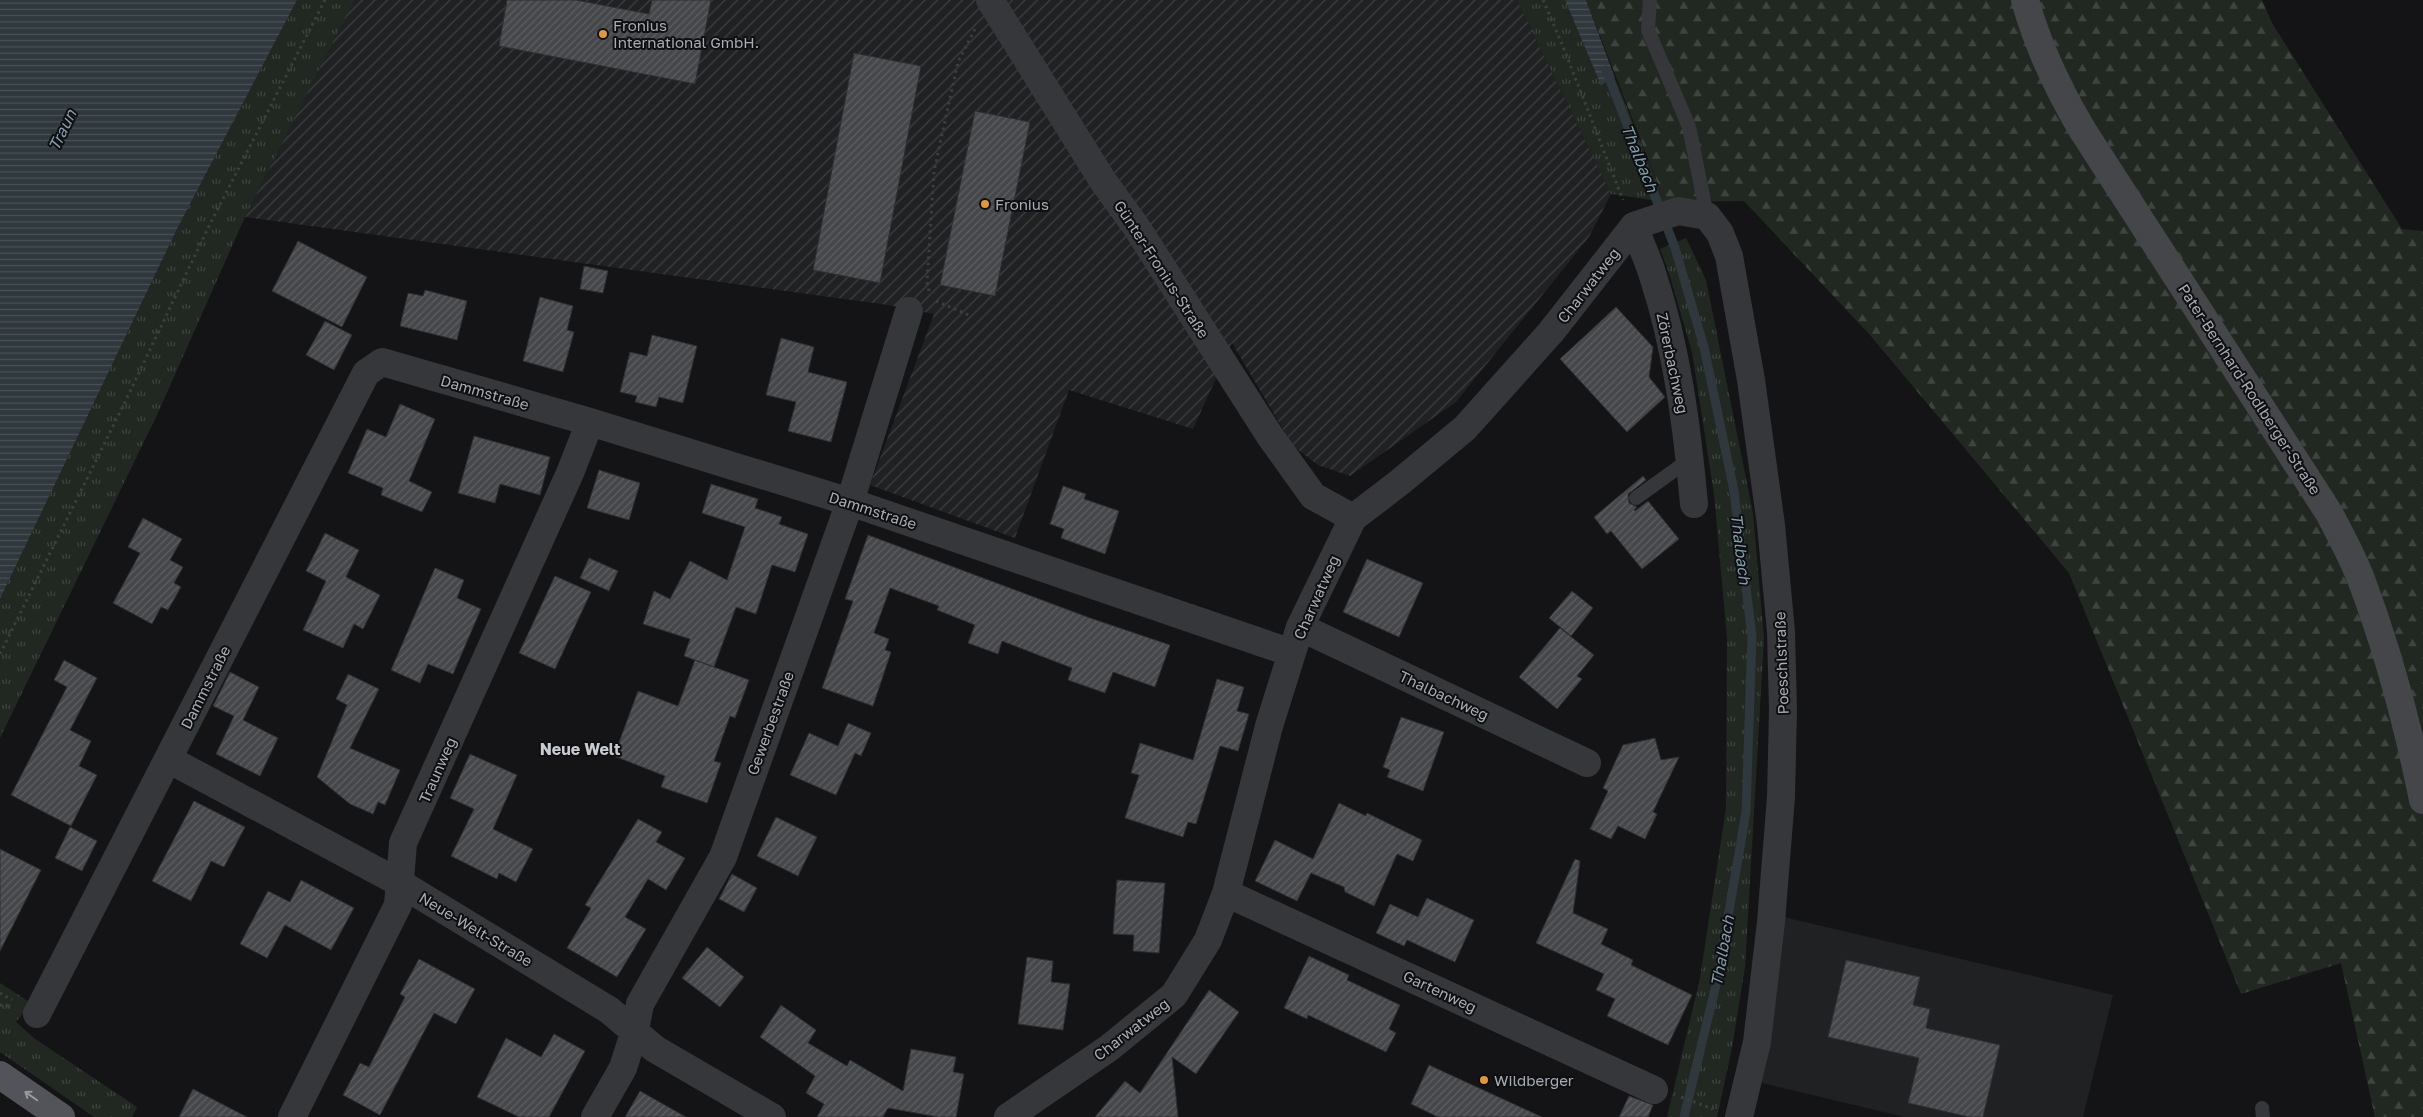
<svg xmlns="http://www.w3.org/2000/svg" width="2423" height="1117" font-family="'Golos Text',sans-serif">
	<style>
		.built { fill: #202123 }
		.industrial { fill: url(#industrial-furrows) }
		.grass { fill: url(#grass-tufts) }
		.forest { fill: url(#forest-firs) }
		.water { fill: url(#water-rules) }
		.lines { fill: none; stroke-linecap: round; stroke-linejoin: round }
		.stream { stroke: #2f383d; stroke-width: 9 }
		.building { fill: url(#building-hatch); stroke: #2e2f31 }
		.path { stroke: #3c3e41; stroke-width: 3; stroke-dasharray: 2.5 4; stroke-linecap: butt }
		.lane { stroke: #35373a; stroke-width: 14 }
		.street { stroke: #35373a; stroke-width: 28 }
		.secondary { stroke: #44464a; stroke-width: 28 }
		.primary { stroke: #525459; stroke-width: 28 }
		.oneway { stroke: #969ba3 }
		.poi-dot { fill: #e19641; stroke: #0f0f11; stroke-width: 2 }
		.labels { text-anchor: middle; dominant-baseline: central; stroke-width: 4; stroke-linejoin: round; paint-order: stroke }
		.poi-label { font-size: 15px; fill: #a7adb5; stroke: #0f0f11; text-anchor: start }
		.street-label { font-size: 15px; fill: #a7adb5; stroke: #0f0f11 }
		.water-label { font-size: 16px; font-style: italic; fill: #819ead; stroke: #0f0f11 }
		.neighbourhood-label { font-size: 16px; font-weight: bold; fill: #c8cbd1; stroke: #0f0f11 }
	</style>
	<defs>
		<pattern id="industrial-furrows" width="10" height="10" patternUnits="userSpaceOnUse" patternTransform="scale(1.25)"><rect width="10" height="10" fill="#202123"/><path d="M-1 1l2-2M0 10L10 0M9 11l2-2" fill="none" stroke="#3e3f41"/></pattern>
		<pattern id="grass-tufts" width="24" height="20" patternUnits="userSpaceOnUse" patternTransform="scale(1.25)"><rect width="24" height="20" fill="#212821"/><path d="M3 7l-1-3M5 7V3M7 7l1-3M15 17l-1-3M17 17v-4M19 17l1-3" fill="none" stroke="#3e443f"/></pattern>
		<pattern id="forest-firs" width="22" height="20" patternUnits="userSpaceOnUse" patternTransform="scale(1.25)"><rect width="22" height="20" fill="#212821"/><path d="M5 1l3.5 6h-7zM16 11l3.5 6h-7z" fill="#3e443f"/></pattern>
		<pattern id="water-rules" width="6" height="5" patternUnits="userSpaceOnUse" patternTransform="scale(1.25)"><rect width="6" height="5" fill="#2f383d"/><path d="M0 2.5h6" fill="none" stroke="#4a5257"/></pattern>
		<pattern id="building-hatch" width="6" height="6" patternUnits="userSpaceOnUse" patternTransform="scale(1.25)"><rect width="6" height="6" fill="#46474b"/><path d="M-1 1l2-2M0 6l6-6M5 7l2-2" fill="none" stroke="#5e5f63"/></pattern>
	</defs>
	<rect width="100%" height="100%" fill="#141416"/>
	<path class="built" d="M 1784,917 L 2113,995 L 2083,1117 L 1904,1117 L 1762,1083 Z"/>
	<path class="industrial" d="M 353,0 L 1517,0 L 1611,194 L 1589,237 L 1456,402 L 1350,476 L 1318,465 L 1293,446 L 1232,343 L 1193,429 L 1069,390 L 1015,538 L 870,485 L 934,314 L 888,305 L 245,217 Z"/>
	<path class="grass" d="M 297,0 L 354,0 L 245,217 L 157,415 L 0,738 L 0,599 L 177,229 Z
		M 1517,0 L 1565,0 L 1602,85 L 1615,78 L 1665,202 L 1611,194 Z
		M 1686,238 L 1706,280 L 1753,513 L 1764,639 L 1745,967 L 1732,1048 L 1717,1117 L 1667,1117 L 1700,978 L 1726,808 L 1727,638 L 1714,494 L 1692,352 L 1668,270 L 1660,249 Z
		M 0,983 L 31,1003 L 16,1022 L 35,1039 L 137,1107 L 132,1117 L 94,1117 L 0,1052 Z"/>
	<path class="forest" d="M 1586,0 L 2262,0 L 2272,23 L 2402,229 L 2423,231 L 2423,1117 L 2375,1117 L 2341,963 L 2241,994 L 2069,573 L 1870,335 L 1744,201 L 1665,202 Z"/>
	<path class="water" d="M 0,0 L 297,0 L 177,229 L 0,599 Z
		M 1565,0 L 1586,0 L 1615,78 L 1601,85 Z"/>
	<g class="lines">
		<path class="stream" d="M 1606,70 L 1675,248 L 1704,347 L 1734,491 L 1752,636 L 1746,812 L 1717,981 L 1684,1117"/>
	</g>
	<path class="building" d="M 507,0 L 576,0 L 649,14 L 652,0 L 711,0 L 695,84 L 499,46 Z
		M 854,53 L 921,66 L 880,283 L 813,270 Z
		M 975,111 L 1030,122 L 995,296 L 940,285 Z
		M 298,241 L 367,277 L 342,327 L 272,291 Z
		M 584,266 L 608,271 L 603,293 L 580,289 Z
		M 425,290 L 467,301 L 457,340 L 400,326 L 408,293 L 423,296 Z
		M 540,297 L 573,306 L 567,330 L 574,332 L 563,372 L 523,361 Z
		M 1616,307 L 1653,347 L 1649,377 L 1665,397 L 1627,432 L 1560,359 Z
		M 325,321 L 352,335 L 334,370 L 306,355 Z
		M 652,335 L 697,346 L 683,403 L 659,397 L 656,407 L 635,402 L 637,396 L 620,392 L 630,352 L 647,356 Z
		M 781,338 L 814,347 L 808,372 L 847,382 L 831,442 L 788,431 L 796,402 L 766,395 Z
		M 400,404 L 435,419 L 409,481 L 432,492 L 422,512 L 381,495 L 383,488 L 348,473 L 367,429 L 386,437 Z
		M 474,436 L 550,457 L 540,495 L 500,484 L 495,503 L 458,493 Z
		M 599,470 L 640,483 L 629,520 L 587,508 Z
		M 1643,476 L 1646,480 L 1628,494 L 1629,503 L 1637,507 L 1634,510 L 1635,511 L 1648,501 L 1679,539 L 1642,569 L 1611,531 L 1607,534 L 1594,517 Z
		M 711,484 L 758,499 L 755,508 L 782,517 L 779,524 L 808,534 L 795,572 L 772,565 L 756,614 L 736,607 L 714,667 L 684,656 L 690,639 L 643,624 L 654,591 L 670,599 L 690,561 L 727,580 L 745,527 L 702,513 Z
		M 1063,486 L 1086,494 L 1084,499 L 1119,511 L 1105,554 L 1061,538 L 1064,529 L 1050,524 Z
		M 143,518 L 182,539 L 170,560 L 183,567 L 174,583 L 181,587 L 168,610 L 161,607 L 152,624 L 113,603 L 140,553 L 128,547 Z
		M 325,533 L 359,550 L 346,577 L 380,595 L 363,629 L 354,624 L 343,648 L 303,630 L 326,581 L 306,571 Z
		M 868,535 L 1090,618 L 1170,645 L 1155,687 L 1113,672 L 1105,693 L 1068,680 L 1072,668 L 1002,641 L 998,654 L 968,643 L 975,625 L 937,610 L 939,606 L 890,588 L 874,633 L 889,639 L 885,650 L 891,652 L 873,706 L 822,688 L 853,601 L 845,599 Z
		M 589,558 L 618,571 L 609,591 L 580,578 Z
		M 1367,559 L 1423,583 L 1399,637 L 1343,612 Z
		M 435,568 L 464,580 L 457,598 L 481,609 L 453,674 L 428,664 L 420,683 L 391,670 Z
		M 555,576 L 591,592 L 555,669 L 519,653 Z
		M 1572,591 L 1593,608 L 1571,636 L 1549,618 Z
		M 1560,628 L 1594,655 L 1577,676 L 1582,679 L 1557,709 L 1519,677 Z
		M 64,660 L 97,678 L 70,730 L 91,741 L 79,766 L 97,775 L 71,826 L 11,795 L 67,687 L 54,680 Z
		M 695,660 L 749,680 L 735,718 L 730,716 L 714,761 L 721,763 L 707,803 L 661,787 L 665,776 L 614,756 L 638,691 L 678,706 Z
		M 230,672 L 259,687 L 243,720 L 278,738 L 260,776 L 216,754 L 234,716 L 213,706 Z
		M 348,674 L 379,689 L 350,748 L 400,770 L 385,805 L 378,802 L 373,814 L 350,804 L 317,777 L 347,705 L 336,699 Z
		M 1217,679 L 1244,687 L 1237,711 L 1249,714 L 1238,751 L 1220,746 L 1196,824 L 1188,822 L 1183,837 L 1125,818 L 1139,775 L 1131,773 L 1140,743 L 1193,760 Z
		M 1401,717 L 1444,732 L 1423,791 L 1387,777 L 1390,770 L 1383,767 Z
		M 848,723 L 871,733 L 861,756 L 855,753 L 836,795 L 790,775 L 809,733 L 838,746 Z
		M 1655,738 L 1661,760 L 1679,757 L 1653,812 L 1657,814 L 1645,839 L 1618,826 L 1611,839 L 1590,829 L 1608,791 L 1603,788 L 1623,745 Z
		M 470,754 L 517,775 L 493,829 L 533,849 L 516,882 L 499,873 L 497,879 L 451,856 L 474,809 L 450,798 Z
		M 194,801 L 245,827 L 224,867 L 211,861 L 191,901 L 152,881 Z
		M 1339,803 L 1366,816 L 1367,813 L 1422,840 L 1413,861 L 1397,854 L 1374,906 L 1345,892 L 1344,887 L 1311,873 L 1297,901 L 1255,881 L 1275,840 L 1313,859 Z
		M 776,817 L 817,837 L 798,876 L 757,856 Z
		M 638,819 L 662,832 L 656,842 L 685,858 L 666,890 L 648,879 L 625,917 L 646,929 L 617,977 L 567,948 L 591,908 L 585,905 Z
		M 70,827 L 97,841 L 82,871 L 55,858 Z
		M 0,849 L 41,870 L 0,951 Z
		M 1575,859 L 1580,861 L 1573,913 L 1608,929 L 1601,944 L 1633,960 L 1631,965 L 1692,995 L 1668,1045 L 1607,1016 L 1615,999 L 1596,990 L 1604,974 L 1536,943 Z
		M 732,874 L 757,888 L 744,912 L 719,899 Z
		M 301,880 L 354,908 L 331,950 L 285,925 L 267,958 L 240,944 L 268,891 L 290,902 Z
		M 1117,880 L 1165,883 L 1159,953 L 1133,951 L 1134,935 L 1113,934 Z
		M 1427,898 L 1474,920 L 1455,962 L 1407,940 L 1404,946 L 1376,933 L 1390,904 L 1418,917 Z
		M 707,947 L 744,977 L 720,1007 L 682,978 Z
		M 1309,956 L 1349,975 L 1347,980 L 1400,1005 L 1389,1029 L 1396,1033 L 1386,1052 L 1308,1015 L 1307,1019 L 1284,1008 Z
		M 1027,957 L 1053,961 L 1051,982 L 1070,984 L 1063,1030 L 1018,1024 Z
		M 419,959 L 475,989 L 456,1024 L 434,1013 L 380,1115 L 343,1095 L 360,1063 L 369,1067 L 405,997 L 400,994 Z
		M 1846,960 L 1920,977 L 1913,1005 L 1930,1009 L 1926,1028 L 2000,1045 L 1983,1117 L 1969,1117 L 1908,1103 L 1919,1058 L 1828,1037 Z
		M 1209,990 L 1239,1012 L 1196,1074 L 1172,1057 L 1178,1117 L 1095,1117 L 1125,1081 L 1140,1093 Z
		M 781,1005 L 816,1030 L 808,1043 L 847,1066 L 850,1060 L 903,1091 L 911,1049 L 956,1057 L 953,1072 L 964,1074 L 956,1117 L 938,1117 L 888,1108 L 883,1117 L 817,1117 L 824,1104 L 806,1093 L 815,1076 L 760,1037 Z
		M 554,1034 L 585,1051 L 549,1117 L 519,1117 L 477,1097 L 506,1038 L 541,1057 Z
		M 1429,1065 L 1542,1117 L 1438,1117 L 1411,1104 Z
		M 193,1089 L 247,1117 L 179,1117 Z
		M 640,1091 L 686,1117 L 625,1117 Z
		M 1629,1096 L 1653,1105 L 1648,1117 L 1619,1117 Z"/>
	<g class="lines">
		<path class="path" d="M 1543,0 L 1562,44 L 1623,200
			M 929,291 L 927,282 L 934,171 L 958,62 L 975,29
			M 936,301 L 971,316
			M 0,654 L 124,404 L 209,226 L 325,0
			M 0,993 L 12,1000
			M 0,1005 L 10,1006
			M 1681,1097 L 1713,1109"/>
		<path class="lane" d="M 1650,0 L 1648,30 L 1689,127 L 1707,216
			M 1636,498 L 1690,459
			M 2262,1108 L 2263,1117"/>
		<path class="street" d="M 990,0 L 1103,181 L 1137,228 L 1270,436 L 1313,496 L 1353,518
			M 1634,226 C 1640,243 1648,259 1653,276 C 1677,349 1687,427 1694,504
			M 1300,627 L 1587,763
			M 168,759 L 398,882 L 609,1010 L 655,1049 L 772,1117
			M 1226,893 L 1654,1090
			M 37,1014 L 366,373 L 382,362 L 590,422 L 850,502 L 1292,653
			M 292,1117 L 398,905 L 403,843 L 570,473 L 590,422
			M 595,1117 L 623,1068 L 635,1030 L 640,1004 L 723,857 L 850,502 L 909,311
			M 1008,1117 L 1109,1048 L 1174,995 L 1208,940 L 1226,893 L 1269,726 L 1300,627 L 1353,518 L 1400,482 L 1465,428 L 1551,332 L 1634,226 L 1678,211 L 1707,216 L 1720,233 L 1729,256 L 1751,380 L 1771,525 L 1781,632 L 1783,710 L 1781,797 L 1771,922 L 1757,1042 L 1739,1117"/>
		<path class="secondary" d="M 2025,0 C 2038,47 2058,89 2083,131 L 2329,513 C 2340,534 2352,556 2361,579 C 2388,651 2408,725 2423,800"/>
		<path class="primary" d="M 0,1075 L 61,1117"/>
	</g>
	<defs><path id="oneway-shaft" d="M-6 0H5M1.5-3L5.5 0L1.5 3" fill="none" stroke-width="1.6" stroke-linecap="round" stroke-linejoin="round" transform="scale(1.25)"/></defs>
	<use class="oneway" href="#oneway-shaft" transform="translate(31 1096) rotate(-145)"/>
	<g class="poi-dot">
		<circle cx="603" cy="34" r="5"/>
		<circle cx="985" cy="204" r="5"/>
		<circle cx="1484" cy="1080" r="5"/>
	</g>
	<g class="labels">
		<g class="poi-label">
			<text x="613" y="25">Fronius<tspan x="613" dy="17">International GmbH.</tspan></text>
			<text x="995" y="204">Fronius</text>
			<text x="1494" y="1080">Wildberger</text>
		</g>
		<g class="street-label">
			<text transform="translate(1162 269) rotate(57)">Günter-Fronius-Straße</text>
			<text transform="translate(1588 285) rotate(-52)">Charwatweg</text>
			<text transform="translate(1673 363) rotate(78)">Zörerbachweg</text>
			<text transform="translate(2250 389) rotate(57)">Pater-Bernhard-Rodlberger-Straße</text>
			<text transform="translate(485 392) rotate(16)">Dammstraße</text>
			<text transform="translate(873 510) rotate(18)">Dammstraße</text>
			<text transform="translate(1316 597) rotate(-66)">Charwatweg</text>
			<text transform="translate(1781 663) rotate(-92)">Poeschlstraße</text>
			<text transform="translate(205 687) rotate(-63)">Dammstraße</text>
			<text transform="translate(1444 695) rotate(25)">Thalbachweg</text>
			<text transform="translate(770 723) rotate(-70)">Gewerbestraße</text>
			<text transform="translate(437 770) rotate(-66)">Traunweg</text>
			<text transform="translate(476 929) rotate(31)">Neue-Welt-Straße</text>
			<text transform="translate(1440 991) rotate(25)">Gartenweg</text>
			<text transform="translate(1131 1029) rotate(-38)">Charwatweg</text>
		</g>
		<g class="water-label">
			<text transform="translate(62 130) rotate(-64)">Traun</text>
			<text transform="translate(1640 158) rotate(68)">Thalbach</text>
			<text transform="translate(1741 549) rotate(83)">Thalbach</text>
			<text transform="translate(1722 951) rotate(-80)">Thalbach</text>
		</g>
		<g class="neighbourhood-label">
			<text x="580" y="749">Neue Welt</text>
		</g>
	</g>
</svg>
